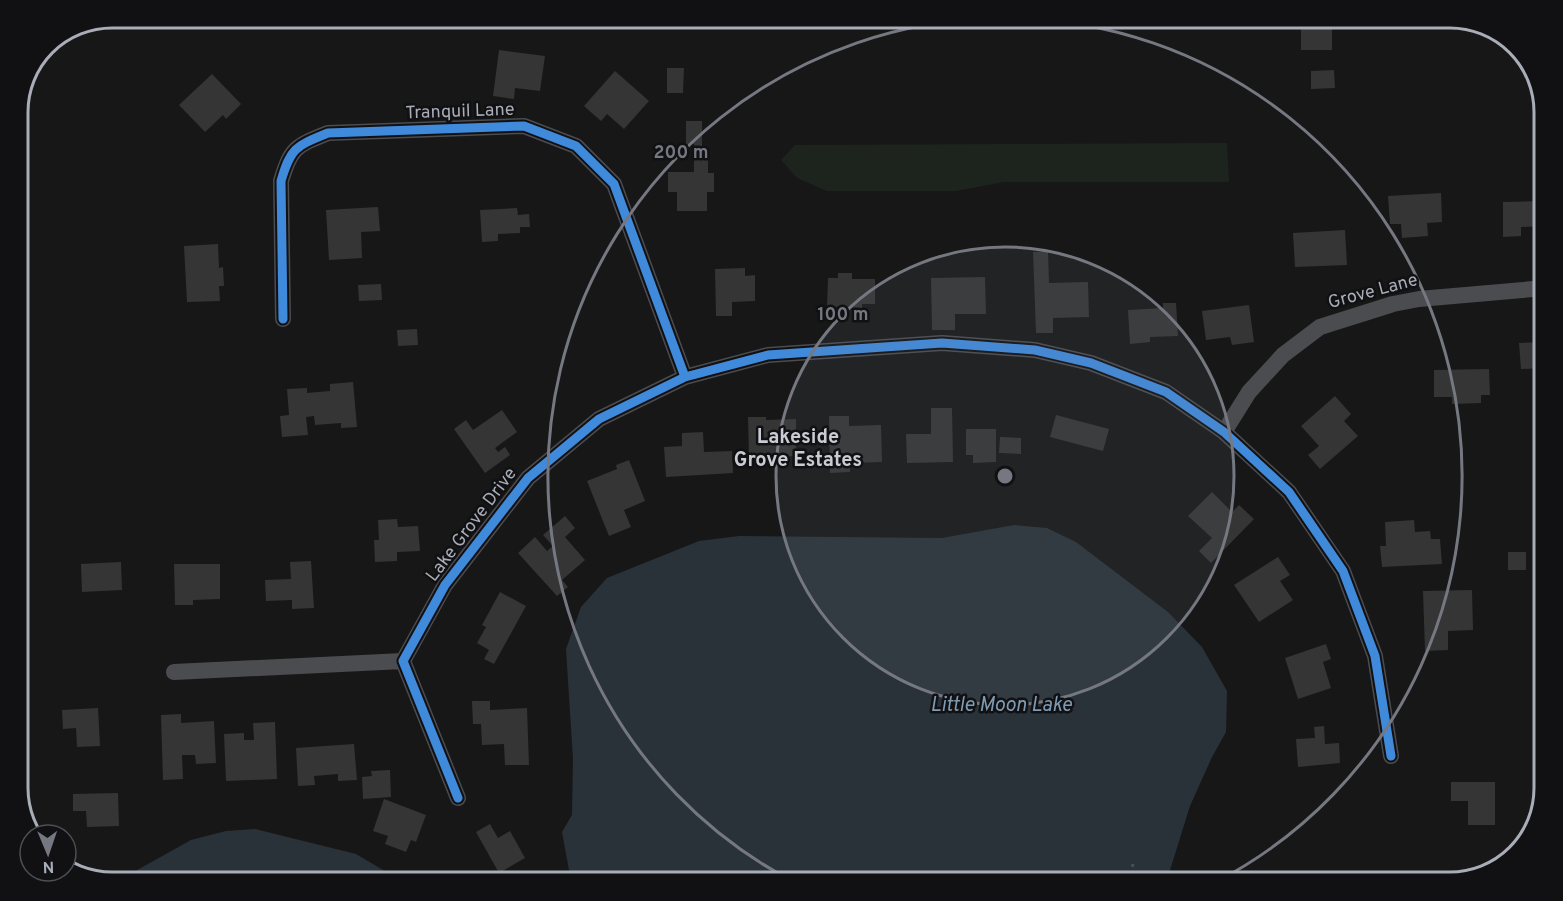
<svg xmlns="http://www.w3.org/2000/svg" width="1563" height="901" font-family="Overpass,sans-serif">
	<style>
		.green { fill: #1d241e }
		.water { fill: #2a3239 }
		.building { fill: #353536 }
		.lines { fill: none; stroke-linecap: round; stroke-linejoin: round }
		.path { stroke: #4d4e52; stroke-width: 3; stroke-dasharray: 3 4.5; stroke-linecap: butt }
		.minor { stroke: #4b4c50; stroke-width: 16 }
		.cycleway-casing { stroke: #111113; stroke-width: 13 }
		.cycleway { stroke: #408adc; stroke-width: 9 }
		.ring { fill: none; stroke: #757880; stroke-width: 3 }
		.labels { text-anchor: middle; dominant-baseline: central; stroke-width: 5; stroke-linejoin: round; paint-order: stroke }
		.street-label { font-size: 18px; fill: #a8adb8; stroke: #111113 }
		.neighbourhood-label { font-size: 20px; font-weight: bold; fill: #c9ccd4; stroke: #111113 }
		.water-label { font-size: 20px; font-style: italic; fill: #7f9bb3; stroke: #111113 }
		.rim { fill: none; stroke: #a8adb8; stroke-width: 3 }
		.centre { fill: #757880; stroke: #111113; stroke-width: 3 }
		.ring-label { font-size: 18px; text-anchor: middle; font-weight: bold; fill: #757880; stroke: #111113; stroke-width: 5; stroke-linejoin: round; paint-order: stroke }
	</style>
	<rect width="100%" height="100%" fill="#171717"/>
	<path class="green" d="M 1227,143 L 1229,182 L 1004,182 L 956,191 L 827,191 L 797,178 L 781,160 L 795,145 Z"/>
	<path class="water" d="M 1014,525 L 1047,528 L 1076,542 L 1168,612 L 1202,647 L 1227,691 L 1226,732 L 1212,757 L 1190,806 L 1166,883 L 574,883 L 571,881 L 562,832 L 572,815 L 573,759 L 566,649 L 581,607 L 607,578 L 699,541 L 739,536 L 942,538 Z
		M 255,829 L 356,854 L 405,883 L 114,883 L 191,840 L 226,831 Z"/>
	<path class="building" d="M 1301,18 L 1332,18 L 1332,50 L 1301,50 Z
		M 499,50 L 545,56 L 540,91 L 515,88 L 514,99 L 493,96 Z
		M 667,68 L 684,68 L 683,93 L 667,93 Z
		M 1334,70 L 1335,88 L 1311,89 L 1311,71 Z
		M 615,71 L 649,101 L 624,129 L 607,114 L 601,121 L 584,106 Z
		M 212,74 L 241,104 L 226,119 L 223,115 L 205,132 L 179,105 Z
		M 686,121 L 702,121 L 702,157 L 708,156 L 708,173 L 714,173 L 714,192 L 707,192 L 707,211 L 677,211 L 677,192 L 668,192 L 668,172 L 694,172 L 694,144 L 686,144 Z
		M 1441,193 L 1442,222 L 1427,223 L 1428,236 L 1402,238 L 1401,224 L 1390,224 L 1388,196 Z
		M 1545,201 L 1545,226 L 1521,227 L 1521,236 L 1503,237 L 1503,202 Z
		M 378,207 L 380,231 L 361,232 L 362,258 L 329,260 L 326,210 Z
		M 517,208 L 518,215 L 529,214 L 530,227 L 520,227 L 520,233 L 498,234 L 498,241 L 482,242 L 480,210 Z
		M 1345,230 L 1347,265 L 1295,267 L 1293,233 Z
		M 218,244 L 219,268 L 223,267 L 224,286 L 219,286 L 220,301 L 187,302 L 184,246 Z
		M 1048,251 L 1049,283 L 1088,282 L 1089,317 L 1053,318 L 1053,333 L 1036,333 L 1033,252 Z
		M 745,268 L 745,276 L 755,275 L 755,301 L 732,302 L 732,316 L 716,316 L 715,269 Z
		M 838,273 L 852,273 L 852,279 L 875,279 L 875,304 L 862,304 L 862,308 L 827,307 L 828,278 L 838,278 Z
		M 985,277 L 986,314 L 955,314 L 955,330 L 932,330 L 931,278 Z
		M 381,284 L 382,300 L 359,301 L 358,285 Z
		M 1163,303 L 1176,303 L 1178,336 L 1150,337 L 1150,342 L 1130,344 L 1128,310 L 1163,308 Z
		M 1249,305 L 1254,342 L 1232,345 L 1230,337 L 1206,340 L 1202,311 Z
		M 417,329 L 418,345 L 398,346 L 397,330 Z
		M 1545,342 L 1545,368 L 1521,369 L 1519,343 Z
		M 1489,369 L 1490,395 L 1481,395 L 1481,403 L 1452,404 L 1452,397 L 1434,397 L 1434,370 Z
		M 353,382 L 357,427 L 341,428 L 341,423 L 315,425 L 314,416 L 306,417 L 308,435 L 282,437 L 280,416 L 289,415 L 287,389 L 307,388 L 307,393 L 330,391 L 330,384 Z
		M 1335,396 L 1351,414 L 1344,421 L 1358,436 L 1320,469 L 1308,455 L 1319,446 L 1301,426 Z
		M 931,408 L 952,408 L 953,462 L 907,463 L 906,434 L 931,434 Z
		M 502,410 L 517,432 L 495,448 L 498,452 L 505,447 L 510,455 L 485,473 L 454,429 L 466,420 L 473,430 Z
		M 1056,415 L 1109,429 L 1103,451 L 1050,437 Z
		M 829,416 L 849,416 L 849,426 L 881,425 L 882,462 L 850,463 L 850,472 L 830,473 Z
		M 748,417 L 766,417 L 766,420 L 796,419 L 796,456 L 749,458 Z
		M 966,429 L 996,429 L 996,462 L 973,463 L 973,455 L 966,455 Z
		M 703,432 L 704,452 L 732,451 L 733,473 L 666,477 L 664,447 L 682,446 L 682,433 Z
		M 1000,437 L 1021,438 L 1021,454 L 999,453 Z
		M 629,460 L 645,501 L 624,510 L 631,527 L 609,536 L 587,481 L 617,469 L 616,465 Z
		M 1212,492 L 1232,512 L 1239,505 L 1254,519 L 1211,563 L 1199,551 L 1212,538 L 1188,516 Z
		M 565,516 L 575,528 L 565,537 L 585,560 L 562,580 L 568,587 L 557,596 L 518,553 L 535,537 L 547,551 L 553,546 L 543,535 Z
		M 397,519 L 398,527 L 418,526 L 420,551 L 397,552 L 397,561 L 375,562 L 374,540 L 379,540 L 378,520 Z
		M 1414,520 L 1415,532 L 1430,531 L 1431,539 L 1440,539 L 1442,564 L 1382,567 L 1380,546 L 1386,546 L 1385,522 Z
		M 1508,552 L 1526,552 L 1526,570 L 1508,570 Z
		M 1278,557 L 1290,575 L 1280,581 L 1293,600 L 1259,622 L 1234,585 Z
		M 311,561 L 314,608 L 292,609 L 292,600 L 266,601 L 265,580 L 291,579 L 290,562 Z
		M 121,562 L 122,590 L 82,592 L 81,564 Z
		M 174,564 L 220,564 L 220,599 L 193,600 L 193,605 L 175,605 Z
		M 1472,590 L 1473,630 L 1448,631 L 1448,650 L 1425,651 L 1423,591 Z
		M 500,592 L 526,606 L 494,664 L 484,659 L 489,650 L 477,643 L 486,627 L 482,625 Z
		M 1326,644 L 1331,659 L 1323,662 L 1331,688 L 1298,699 L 1285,658 Z
		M 472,701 L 490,701 L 490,710 L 527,708 L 529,765 L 505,765 L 504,744 L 482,745 L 481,724 L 473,724 Z
		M 98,708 L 100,746 L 77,747 L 76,728 L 63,729 L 62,710 Z
		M 181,714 L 181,723 L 214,721 L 216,763 L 196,764 L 195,755 L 182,755 L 183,779 L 163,780 L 161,715 Z
		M 275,722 L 277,779 L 226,781 L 224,734 L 244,733 L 244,740 L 254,740 L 253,723 Z
		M 1324,726 L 1325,744 L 1339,743 L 1340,763 L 1298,767 L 1296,739 L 1315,738 L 1314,727 Z
		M 354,744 L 357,780 L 338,781 L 338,774 L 314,776 L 315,785 L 298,786 L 296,748 Z
		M 390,770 L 391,797 L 363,799 L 362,777 L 372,776 L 371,771 Z
		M 1451,782 L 1495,782 L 1495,825 L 1468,825 L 1468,801 L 1451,801 Z
		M 118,793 L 119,826 L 87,827 L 86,811 L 73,811 L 73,794 Z
		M 384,799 L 426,815 L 416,842 L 411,840 L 406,852 L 385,844 L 388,836 L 373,831 Z
		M 490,824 L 498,838 L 510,831 L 525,858 L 499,873 L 476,832 Z
		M 1456,871 L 1466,879 L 1447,883 Z"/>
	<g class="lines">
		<path class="path" d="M 1133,864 L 1131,873 L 1168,881"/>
		<path class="minor" d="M 283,319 L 281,181 C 291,147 296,146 328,133 L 524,126 L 576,146 L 614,184 L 685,377
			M 1224,432 L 1249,392 L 1283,355 L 1320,327 L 1393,304 L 1419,299 L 1545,288
			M 174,672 L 403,661
			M 458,798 L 403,661 L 445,585 L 528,478 L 599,419 L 685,377 L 768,355 L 942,343 L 1035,350 L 1091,363 L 1166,392 L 1224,432 L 1289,492 L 1343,571 L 1375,656 L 1391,756"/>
		<g class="cycleway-casing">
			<path id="cycleway" d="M 283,319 L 281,181 C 291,147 296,146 328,133 L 524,126 L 576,146 L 614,184 L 685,377
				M 458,798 L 403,661 L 445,585 L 528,478 L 599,419 L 685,377 L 768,355 L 942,343 L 1035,350 L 1091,363 L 1166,392 L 1224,432 L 1289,492 L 1343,571 L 1375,656 L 1391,756"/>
		</g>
		<use href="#cycleway" class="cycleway"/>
	</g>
	<circle cx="1005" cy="476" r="229" fill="#757880" fill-opacity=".12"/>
	<g class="ring">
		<circle cx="1005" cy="476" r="229"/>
		<path d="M794 882A458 458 0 0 1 1001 18M1009 18A458 458 0 0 1 1216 882"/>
	</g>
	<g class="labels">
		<g class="street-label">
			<text transform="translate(460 112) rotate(-2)">Tranquil Lane</text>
			<text transform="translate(1373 292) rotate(-15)">Grove Lane</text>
			<text transform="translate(472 525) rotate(-53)">Lake Grove Drive</text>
		</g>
		<g class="neighbourhood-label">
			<text x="798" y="438">Lakeside<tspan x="798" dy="23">Grove Estates</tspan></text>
		</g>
		<g class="water-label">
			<text x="1001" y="706">Little Moon Lake</text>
		</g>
	</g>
	<path d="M0 0H1563V901H0ZM112 28H1450A84 84 0 0 1 1534 112V788A84 84 0 0 1 1450 872H112A84 84 0 0 1 28 788V112A84 84 0 0 1 112 28Z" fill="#111113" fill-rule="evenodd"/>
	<path class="rim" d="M112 28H1450A84 84 0 0 1 1534 112V788A84 84 0 0 1 1450 872H112A84 84 0 0 1 28 788V112A84 84 0 0 1 112 28Z"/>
	<circle cx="1005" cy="476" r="9" class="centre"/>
	<g class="ring-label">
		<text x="681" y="158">200 m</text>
		<text x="843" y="320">100 m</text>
	</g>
	<g transform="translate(48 853) rotate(178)"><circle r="28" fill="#111113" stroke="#4d4f55" stroke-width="1.5"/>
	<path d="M0-4.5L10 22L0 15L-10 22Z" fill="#757880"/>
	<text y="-9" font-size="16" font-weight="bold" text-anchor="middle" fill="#a8adb8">N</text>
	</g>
</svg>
